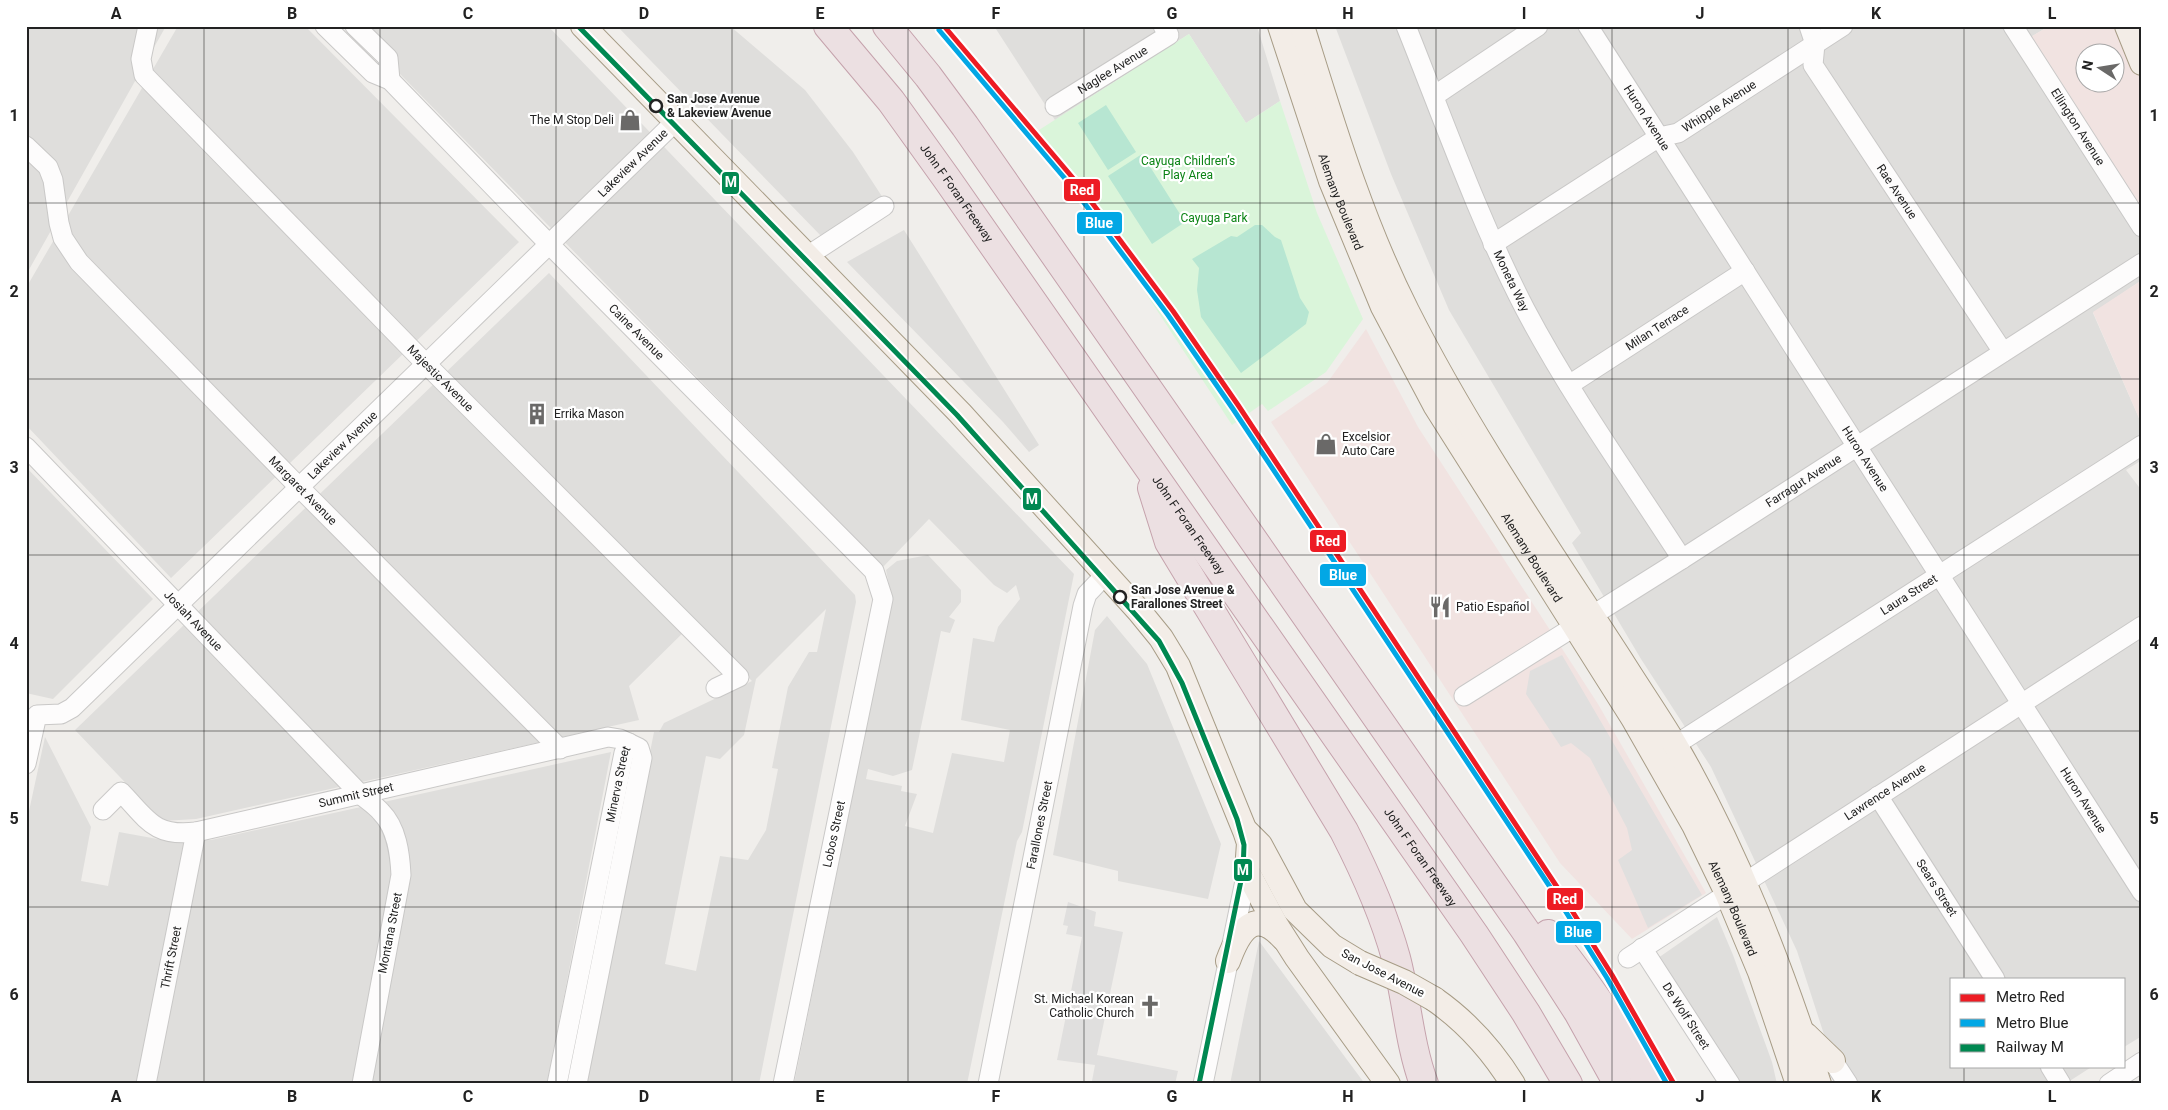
<svg xmlns="http://www.w3.org/2000/svg" width="2168" height="1110" font-family="Roboto,sans-serif">
	<style>
		.residential { fill: #dfdedc; fill-rule: evenodd }
		.commercial { fill: #f1e3e1; fill-rule: evenodd }
		.park { fill: #daf5da }
		.pitch { fill: #b7e6d2 }
		.parking { fill: #e0dfde }
		.lines { fill: none; stroke-linecap: round; stroke-linejoin: round }
		.minor-casing { stroke: #c9c8c7; stroke-width: 21 }
		.major-casing { stroke: #a79c86; stroke-width: 26 }
		.highway-casing { stroke: #c5a2ac; stroke-width: 30 }
		.minor { stroke: #fdfcfc; stroke-width: 19 }
		.major { stroke: #f3ede7; stroke-width: 24 }
		.highway { stroke: #ece0e2; stroke-width: 28 }
		.major-bridge-casing { stroke: #a79c86; stroke-width: 26; stroke-linecap: butt }
		.major-bridge { stroke: #f3ede7; stroke-width: 24 }
		.rail-1-casing { stroke: #fff; stroke-width: 9 }
		.rail-1 { stroke: #008851; stroke-width: 5 }
		.metro-1-casing { stroke: #fff; stroke-width: 9 }
		.metro-2-casing { stroke: #fff; stroke-width: 9 }
		.metro-1 { stroke: #ed1c24; stroke-width: 5 }
		.metro-2 { stroke: #02a7e5; stroke-width: 5 }
		.grid { fill: none; stroke: #222; stroke-width: 1; stroke-opacity: 0.55 }
		.stop-dot { fill: #fff; stroke: #222; stroke-width: 2.5 }
		.labels { text-anchor: middle; dominant-baseline: central; stroke-width: 4.5; stroke-linejoin: round; paint-order: stroke }
		.street-label { font-size: 12px; fill: #222; stroke: #fff }
		.stop-label { font-size: 12px; font-weight: bold; fill: #222; stroke: #fff; text-anchor: start }
		.poi-label { font-size: 12px; fill: #222; stroke: #fff; text-anchor: start }
		.park-label { font-size: 12px; fill: #0c8416; stroke: #fff }
		.line-badge { stroke: #fff; stroke-width: 2 }
		.badge-label { font-size: 14px; text-anchor: middle; font-weight: bold; fill: #fff }
		.neatline { fill: none; stroke: #222; stroke-width: 2 }
		.grid-label { font-size: 16px; text-anchor: middle; font-weight: bold; fill: #222 }
	</style>
	<rect width="100%" height="100%" fill="#f0eeeb"/>
	<path class="residential" d="M 26,26 L 166,26 L 26,275 Z
		M 178,26 L 305,26 L 519,242 L 171,578 L 26,425 L 26,288 Z
		M 353,26 L 548,26 L 1074,574 L 1022,832 L 1017,841 L 967,1084 L 794,1084 L 892,601 L 886,570 L 897,561 L 928,555 L 961,590 L 961,602 L 949,617 L 955,620 L 950,633 L 941,631 L 912,770 L 893,776 L 868,769 L 866,779 L 902,786 L 901,791 L 917,794 L 905,826 L 933,833 L 952,753 L 1004,762 L 1010,730 L 961,720 L 973,638 L 994,642 L 998,627 L 1020,599 L 1016,585 L 1007,593 L 994,585 L 929,519 L 883,567 Z
		M 617,26 L 730,26 L 805,90 L 853,152 L 883,198 L 822,237 Z
		M 994,26 L 1257,26 L 1280,101 L 1246,123 L 1189,34 L 1055,120 Z
		M 1335,26 L 2049,26 L 2029,38 L 2142,219 L 2142,280 L 2093,313 L 2142,425 L 2142,460 L 2126,470 L 2142,491 L 2142,1036 L 2124,1047 L 2124,979 L 1952,979 L 1952,1066 L 2093,1066 L 2065,1084 L 1840,1084 L 1797,951 L 1711,767 L 1641,659 L 1572,543 L 1581,533 L 1449,310 L 1391,174 Z
		M 904,230 L 1039,445 L 1029,452 L 1003,422 L 847,262 Z
		M 549,273 L 855,595 L 856,602 L 759,1084 L 584,1084 L 654,732 L 659,732 L 664,723 L 752,681 L 693,623 L 629,686 L 639,720 L 196,819 L 162,821 L 75,730 ZM 826,609 L 817,652 L 809,652 L 788,687 L 772,768 L 778,769 L 766,830 L 748,860 L 720,856 L 696,971 L 665,964 L 706,756 L 720,759 L 744,735 L 756,679 Z
		M 26,467 L 153,599 L 53,699 L 26,693 Z
		M 1107,616 L 1147,664 L 1221,844 L 1208,899 L 1118,881 L 1118,871 L 1053,855 L 1095,630 Z
		M 45,737 L 91,827 L 81,881 L 108,886 L 119,832 L 174,842 L 211,840 L 611,752 L 547,1084 L 26,1084 L 26,825 Z
		M 1717,917 L 1733,955 L 1772,1062 L 1777,1084 L 1738,1084 L 1658,958 Z
		M 1259,941 L 1365,1084 L 1230,1084 Z"/>
	<path class="commercial" d="M 2049,26 L 2142,26 L 2142,219 L 2029,38 ZM 2086,52 L 2116,52 L 2116,82 L 2086,82 Z
		M 2142,280 L 2142,425 L 2093,312 Z
		M 1366,329 L 1418,427 L 1598,704 L 1706,893 L 1632,939 L 1560,863 L 1271,422 L 1327,383 Z"/>
	<path class="park" d="M 1189,34 L 1246,123 L 1280,101 L 1317,213 L 1363,319 L 1326,372 L 1268,411 L 1262,404 L 1232,425 L 1039,130 Z"/>
	<path class="pitch" d="M 1106,105 L 1136,152 L 1108,170 L 1078,123 Z
		M 1142,154 L 1185,222 L 1152,244 L 1108,176 Z
		M 1255,225 L 1262,225 L 1275,237 L 1281,240 L 1300,298 L 1309,312 L 1306,324 L 1241,373 L 1201,317 L 1197,290 L 1199,268 L 1192,259 L 1231,236 L 1237,237 Z"/>
	<path class="parking" d="M 1562,655 L 1702,895 L 1648,928 L 1618,860 L 1632,850 L 1627,828 L 1590,758 L 1571,743 L 1561,747 L 1526,694 L 1530,671 Z
		M 1068,902 L 1096,912 L 1094,926 L 1123,932 L 1097,1055 L 1178,1071 L 1175,1084 L 1096,1084 L 1096,1082 L 1092,1081 L 1095,1065 L 1057,1060 L 1082,937 L 1066,934 L 1068,926 L 1063,925 Z"/>
	<g class="lines">
		<g class="minor-casing">
			<g id="minor">
				<path id="s1" d="M 148,26 L 141,59 L 144,75 L 426,364 L 739,677 L 716,688"/>
				<path id="s2" d="M 325,26 L 373,73 L 390,80 L 549,244 L 874,571 L 883,599 L 783,1084"/>
				<path d="M 355,26 L 388,58 L 390,80"/>
				<path id="s3" d="M 1406,26 C 1444,121 1478,218 1525,309 C 1571,396 1629,477 1682,559"/>
				<path id="s4" d="M 1588,26 L 2142,892"/>
				<path id="s5" d="M 1809,26 L 1815,44 L 1813,65 L 2003,352"/>
				<path id="s6" d="M 2013,26 L 2142,227"/>
				<path d="M 1434,96 L 1538,26"/>
				<path id="s7" d="M 1055,106 L 1169,35 L 1163,26"/>
				<path id="s8" d="M 26,146 L 48,167 L 53,180 L 59,223 L 63,238 L 79,262 L 299,487 L 560,749"/>
				<path id="s9" d="M 1493,244 L 1659,137 L 1678,133 L 1843,26"/>
				<path d="M 806,257 L 884,206"/>
				<path id="s10" d="M 1569,385 L 1745,271"/>
				<path id="s11" d="M 26,447 L 360,794 C 367,800 375,805 381,812 C 397,828 400,854 401,875 L 362,1084"/>
				<path id="s12" d="M 1464,696 L 1682,559 L 2142,263"/>
				<path id="s13" d="M 1675,745 L 2142,445"/>
				<path id="s14" d="M 26,764 L 37,715 L 61,714 L 72,708 L 676,121"/>
				<path id="s15" d="M 1878,796 L 1995,979"/>
				<path id="s16" d="M 103,810 L 121,792 C 148,820 154,837 196,832 L 608,737 L 620,739 L 639,748 L 642,758 L 577,1084"/>
				<path id="s17" d="M 1642,948 L 1730,1084"/>
				<path id="s18" d="M 1628,958 L 2142,626"/>
				<path d="M 1833,1061 L 1848,1084"/>
				<path d="M 2050,1066 L 2061,1084"/>
				<path id="s19" d="M 146,1084 L 196,832"/>
				<path id="s20" d="M 557,1084 L 624,753 L 629,743"/>
				<path id="s21" d="M 988,1084 L 1083,606 L 1087,594 L 1106,574"/>
				<path d="M 1203,1084 L 1247,871"/>
				<path d="M 2109,1084 L 2142,1062"/>
			</g>
		</g>
		<g class="major-casing">
			<g id="major">
				<path d="M 583,26 L 960,413 L 1139,611 L 1161,638 L 1178,666 L 1245,831 L 1249,843 L 1247,871 L 1276,925 L 1297,958 L 1388,1084"/>
				<path id="s22" d="M 1280,26 L 1331,181 L 1383,307 L 1435,405 L 1633,718 L 1694,825 L 1727,893 L 1760,972 L 1798,1084"/>
				<path d="M 1302,26 C 1332,122 1361,220 1407,311 C 1469,434 1549,549 1624,665 C 1641,692 1659,718 1675,745 C 1737,851 1781,967 1819,1084"/>
				<path d="M 2127,26 L 2142,63"/>
				<path d="M 1247,832 L 1260,845 L 1295,910 L 1332,946 L 1360,963"/>
				<path d="M 1228,961 C 1239,931 1254,906 1284,939"/>
				<path d="M 1434,999 C 1467,1022 1492,1050 1513,1084"/>
				<path d="M 1806,1035 L 1833,1061"/>
			</g>
		</g>
		<g class="highway-casing">
			<g id="highway">
				<path id="s23" d="M 828,26 L 891,101 L 947,179 L 1474,934 L 1526,1013 L 1568,1084"/>
				<path d="M 887,26 L 928,76 L 965,126 L 1527,933 L 1578,1012 L 1618,1084"/>
				<path d="M 1152,488 L 1169,542 L 1344,831 C 1365,872 1384,914 1396,958 C 1407,1000 1409,1043 1424,1084"/>
				<path d="M 1548,934 C 1586,980 1620,1031 1649,1084"/>
			</g>
		</g>
		<use href="#minor" class="minor"/>
		<use href="#major" class="major"/>
		<use href="#highway" class="highway"/>
		<g class="major-bridge-casing">
			<path id="major-bridge" d="M 1360,963 L 1404,982 L 1434,999"/>
		</g>
		<use href="#major-bridge" class="major-bridge"/>
		<g class="rail-1-casing">
			<path id="rail-1" d="M 578,26 L 957,415 L 1159,641 L 1182,683 L 1237,819 L 1244,845 L 1243,871 L 1199,1084"/>
		</g>
		<use href="#rail-1" class="rail-1"/>
		<g class="metro-1-casing">
			<path id="metro-1" d="M 944,26 L 1078,184 L 1173,311 L 1238,405 L 1561,893 L 1612,975 L 1674,1084"/>
		</g>
		<g class="metro-2-casing">
			<path id="metro-2" d="M 939,30 L 1073,188 L 1168,315 L 1233,409 L 1556,896 L 1607,978 L 1667,1084"/>
		</g>
		<use href="#metro-1" class="metro-1"/>
		<use href="#metro-2" class="metro-2"/>
	</g>
	<path class="grid" d="M 204,26 L 204,1084M 380,26 L 380,1084M 556,26 L 556,1084M 732,26 L 732,1084M 908,26 L 908,1084M 1084,26 L 1084,1084M 1260,26 L 1260,1084M 1436,26 L 1436,1084M 1612,26 L 1612,1084M 1788,26 L 1788,1084M 1964,26 L 1964,979M 26,203 L 2142,203M 26,379 L 2142,379M 26,555 L 2142,555M 26,731 L 2142,731M 26,907 L 2142,907M 1964,1066 L 1964,1084"/>
	<defs>
		<g id="shop-bare" transform="scale(1.725)"><path d="M-5-2.5h2.3a2.7 3.5 0 0 1 5.4 0H5L5.5 6h-11ZM-1.5-2.5h3a1.5 2.3 0 0 0-3 0Z" fill="#6a6968" stroke="#fff" stroke-width="2.5" paint-order="stroke"/></g>
		<g id="building-bare" transform="scale(1.725)"><path d="M-4-6H4V6H1V3H-1V6H-4ZM-2.5-4.3h1.7v1.8h-1.7ZM.8-4.3h1.7v1.8H.8ZM-2.5-1h1.7V.8h-1.7ZM.8-1h1.7V.8H.8Z" fill="#6a6968" stroke="#fff" stroke-width="2.5" paint-order="stroke"/></g>
		<g id="restaurant-bare" transform="scale(1.725)"><path d="M-5-6h1v4h1v-4h1v4h1v-4h1v5L-1.5 .5V6h-2V.5L-5-1ZM5-6V6H3V1.5H1.5Q1.5-4 5-6Z" fill="#6a6968" stroke="#fff" stroke-width="2.5" paint-order="stroke"/></g>
		<g id="church-bare" transform="scale(1.725)"><path d="M-1.2-6h2.4v3.5h3.3v2.4h-3.3V6h-2.4V-.1h-3.3v-2.4h3.3Z" fill="#6a6968" stroke="#fff" stroke-width="2.5" paint-order="stroke"/></g>
	</defs>
	<g fill-rule="evenodd">
		<use href="#shop-bare" x="630" y="120"/>
		<use href="#building-bare" x="537" y="414"/>
		<use href="#shop-bare" x="1326" y="444"/>
		<use href="#restaurant-bare" x="1440" y="607"/>
		<use href="#church-bare" x="1150" y="1006"/>
	</g>
	<g class="stop-dot">
		<circle cx="656" cy="106" r="6"/>
		<circle cx="1120" cy="597" r="6"/>
	</g>
	<g class="labels">
		<g class="street-label">
			<text stroke="none"><textPath href="#s7" startOffset="68">Naglee Avenue</textPath></text>
			<text stroke="none"><textPath href="#s9" startOffset="266">Whipple Avenue</textPath></text>
			<text stroke="none"><textPath href="#s4" startOffset="109">Huron Avenue</textPath></text>
			<text stroke="none"><textPath href="#s6" startOffset="120">Ellington Avenue</textPath></text>
			<text stroke="none"><textPath href="#s14" startOffset="869">Lakeview Avenue</textPath></text>
			<text stroke="none"><textPath href="#s5" startOffset="192">Rae Avenue</textPath></text>
			<text stroke="none"><textPath href="#s23" startOffset="211">John F Foran Freeway</textPath></text>
			<text stroke="none"><textPath href="#s22" startOffset="186">Alemany Boulevard</textPath></text>
			<text stroke="none"><textPath href="#s3" startOffset="276">Moneta Way</textPath></text>
			<text stroke="none"><textPath href="#s10" startOffset="105">Milan Terrace</textPath></text>
			<text stroke="none"><textPath href="#s2" startOffset="438">Caine Avenue</textPath></text>
			<text stroke="none"><textPath href="#s1" startOffset="474">Majestic Avenue</textPath></text>
			<text stroke="none"><textPath href="#s14" startOffset="464">Lakeview Avenue</textPath></text>
			<text stroke="none"><textPath href="#s4" startOffset="514">Huron Avenue</textPath></text>
			<text stroke="none"><textPath href="#s12" startOffset="402">Farragut Avenue</textPath></text>
			<text stroke="none"><textPath href="#s8" startOffset="452">Margaret Avenue</textPath></text>
			<text stroke="none"><textPath href="#s23" startOffset="616">John F Foran Freeway</textPath></text>
			<text stroke="none"><textPath href="#s22" startOffset="591">Alemany Boulevard</textPath></text>
			<text stroke="none"><textPath href="#s13" startOffset="278">Laura Street</textPath></text>
			<text stroke="none"><textPath href="#s11" startOffset="241">Josiah Avenue</textPath></text>
			<text stroke="none"><textPath href="#s20" startOffset="306">Minerva Street</textPath></text>
			<text stroke="none"><textPath href="#s18" startOffset="306">Lawrence Avenue</textPath></text>
			<text stroke="none"><textPath href="#s16" startOffset="280">Summit Street</textPath></text>
			<text stroke="none"><textPath href="#s4" startOffset="919">Huron Avenue</textPath></text>
			<text stroke="none"><textPath href="#s21" startOffset="264">Farallones Street</textPath></text>
			<text transform="translate(834 834) rotate(-78)">Lobos Street</text>
			<text stroke="none"><textPath href="#s23" startOffset="1021">John F Foran Freeway</textPath></text>
			<text stroke="none"><textPath href="#s15" startOffset="109">Sears Street</textPath></text>
			<text stroke="none"><textPath href="#s22" startOffset="996">Alemany Boulevard</textPath></text>
			<text transform="translate(390 933) rotate(-79)">Montana Street</text>
			<text stroke="none"><textPath href="#s19" startOffset="129">Thrift Street</textPath></text>
			<text transform="translate(1383 973) rotate(27)">San Jose Avenue</text>
			<text stroke="none"><textPath href="#s17" startOffset="81">De Wolf Street</textPath></text>
		</g>
		<g class="stop-label">
			<text x="667" y="99">San Jose Avenue<tspan x="667" dy="14">&amp; Lakeview Avenue</tspan></text>
			<text x="1131" y="590">San Jose Avenue &amp;<tspan x="1131" dy="14">Farallones Street</tspan></text>
		</g>
		<g class="poi-label">
			<text x="614" y="120" text-anchor="end">The M Stop Deli</text>
			<text x="554" y="414">Errika Mason</text>
			<text x="1342" y="437">Excelsior<tspan x="1342" dy="14">Auto Care</tspan></text>
			<text x="1456" y="607">Patio Español</text>
			<text x="1134" y="999" text-anchor="end">St. Michael Korean<tspan x="1134" dy="14">Catholic Church</tspan></text>
		</g>
		<g class="park-label">
			<text x="1188" y="161">Cayuga Children’s<tspan x="1188" dy="14">Play Area</tspan></text>
			<text x="1214" y="218">Cayuga Park</text>
		</g>
	</g>
	<g class="line-badge">
		<rect x="721" y="171" width="19" height="24" rx="5" fill="#008851"/>
		<rect x="1063" y="178" width="38" height="24" rx="5" fill="#ed1c24"/>
		<rect x="1076" y="211" width="47" height="24" rx="5" fill="#02a7e5"/>
		<rect x="1022" y="487" width="20" height="24" rx="5" fill="#008851"/>
		<rect x="1309" y="529" width="38" height="24" rx="5" fill="#ed1c24"/>
		<rect x="1319" y="563" width="48" height="24" rx="5" fill="#02a7e5"/>
		<rect x="1233" y="858" width="20" height="24" rx="5" fill="#008851"/>
		<rect x="1546" y="887" width="38" height="24" rx="5" fill="#ed1c24"/>
		<rect x="1555" y="920" width="47" height="24" rx="5" fill="#02a7e5"/>
	</g>
	<g class="badge-label">
		<text x="731" y="187">M</text>
		<text x="1082" y="195">Red</text>
		<text x="1099" y="228">Blue</text>
		<text x="1032" y="504">M</text>
		<text x="1328" y="546">Red</text>
		<text x="1343" y="580">Blue</text>
		<text x="1243" y="875">M</text>
		<text x="1565" y="904">Red</text>
		<text x="1578" y="937">Blue</text>
	</g>
	<rect width="2168" height="1110" fill="none" stroke="#ffffff" stroke-width="55"/>
	<rect x="1950" y="978" width="175" height="90" fill="#ffffff" stroke="#a7a7a7"/>
	<rect x="1960" y="994" width="25" height="8" fill="#ed1c24" stroke="#a7a7a7"/>
	<text x="1996" y="1002" font-size="15" fill="#222222">Metro Red</text>
	<rect x="1960" y="1019" width="25" height="8" fill="#02a7e5" stroke="#a7a7a7"/>
	<text x="1996" y="1028" font-size="15" fill="#222222">Metro Blue</text>
	<rect x="1960" y="1044" width="25" height="8" fill="#008851" stroke="#a7a7a7"/>
	<text x="1996" y="1052" font-size="15" fill="#222222">Railway M</text>
	<g transform="translate(2100 68) rotate(282)"><circle r="24" fill="#ffffff" stroke="#a7a7a7"/>
	<path d="M0-4L9 19L0 12L-9 19Z" fill="#6a6968"/>
	<text y="-8" font-size="14" font-weight="bold" text-anchor="middle" fill="#222222">N</text>
	</g>
	<rect x="28" y="28" width="2112" height="1054" class="neatline"/>
	<g class="grid-label">
		<text x="116" y="19">A</text>
		<text x="292" y="19">B</text>
		<text x="468" y="19">C</text>
		<text x="644" y="19">D</text>
		<text x="820" y="19">E</text>
		<text x="996" y="19">F</text>
		<text x="1172" y="19">G</text>
		<text x="1348" y="19">H</text>
		<text x="1524" y="19">I</text>
		<text x="1700" y="19">J</text>
		<text x="1876" y="19">K</text>
		<text x="2052" y="19">L</text>
		<text x="14" y="121">1</text>
		<text x="2154" y="121">1</text>
		<text x="14" y="297">2</text>
		<text x="2154" y="297">2</text>
		<text x="14" y="473">3</text>
		<text x="2154" y="473">3</text>
		<text x="14" y="649">4</text>
		<text x="2154" y="649">4</text>
		<text x="14" y="824">5</text>
		<text x="2154" y="824">5</text>
		<text x="14" y="1000">6</text>
		<text x="2154" y="1000">6</text>
		<text x="116" y="1102">A</text>
		<text x="292" y="1102">B</text>
		<text x="468" y="1102">C</text>
		<text x="644" y="1102">D</text>
		<text x="820" y="1102">E</text>
		<text x="996" y="1102">F</text>
		<text x="1172" y="1102">G</text>
		<text x="1348" y="1102">H</text>
		<text x="1524" y="1102">I</text>
		<text x="1700" y="1102">J</text>
		<text x="1876" y="1102">K</text>
		<text x="2052" y="1102">L</text>
	</g>
</svg>
